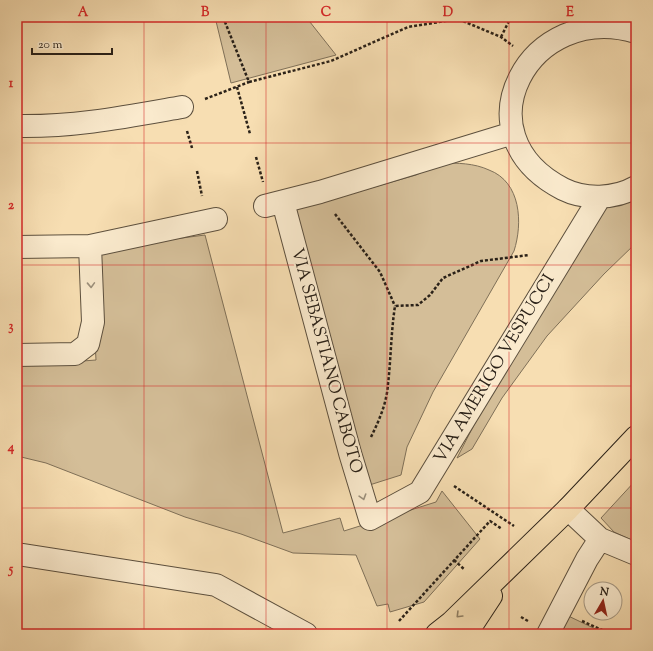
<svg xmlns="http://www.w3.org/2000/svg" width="653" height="651" font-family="'Sorts Mill Goudy',serif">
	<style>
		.green { fill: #d4be98; stroke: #7f7058 }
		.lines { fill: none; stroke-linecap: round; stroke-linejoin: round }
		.minor-casing { stroke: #5d503e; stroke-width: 24 }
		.major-casing { stroke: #2a2118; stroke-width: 24 }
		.path { stroke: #2a2118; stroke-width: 2.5; stroke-dasharray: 3 2; stroke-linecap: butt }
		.minor { stroke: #faeacd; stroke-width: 22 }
		.major { stroke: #f7deb2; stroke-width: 22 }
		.oneway { stroke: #9c907c }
		.oneway2 { stroke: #908065 }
		.grid { fill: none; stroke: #d62828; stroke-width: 1; stroke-opacity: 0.55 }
		.labels { text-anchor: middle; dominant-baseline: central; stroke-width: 4; stroke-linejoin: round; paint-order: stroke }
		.street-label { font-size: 17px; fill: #2a2118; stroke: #faeacd }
		.neatline { fill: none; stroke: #d62828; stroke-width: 1.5 }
		.grid-label { font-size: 13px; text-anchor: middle; font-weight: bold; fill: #d62828 }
	</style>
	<rect width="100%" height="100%" fill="#f7deb2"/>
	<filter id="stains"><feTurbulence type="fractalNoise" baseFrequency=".005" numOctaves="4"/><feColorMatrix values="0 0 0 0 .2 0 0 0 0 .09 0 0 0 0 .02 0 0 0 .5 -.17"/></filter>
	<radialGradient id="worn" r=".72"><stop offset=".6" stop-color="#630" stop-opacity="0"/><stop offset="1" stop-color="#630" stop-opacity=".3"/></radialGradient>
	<path class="green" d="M 215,17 L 306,17 L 336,55 L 231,83 Z
		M 441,163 C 457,163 474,163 489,170 C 521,182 523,223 514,251 L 433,392 L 407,447 L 401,475 L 360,488 L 287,212 L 416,175 Z
		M 636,195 L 636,243 L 604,274 L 547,336 L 502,398 L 472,449 L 457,458 L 475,423 L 528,335 L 582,233 L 607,208 L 622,199 Z
		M 205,235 L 283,533 L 340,518 L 344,531 L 436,502 L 442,491 L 480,539 L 424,602 L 390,612 L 388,604 L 377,606 L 356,555 L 293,553 L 241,534 L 185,517 L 46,463 L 17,456 L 17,366 L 96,360 L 90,250 Z
		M 636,480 L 636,542 L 614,532 L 601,518 Z
		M 560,612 L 606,634 L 550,634 Z"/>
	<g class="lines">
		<g class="minor-casing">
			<path id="minor" d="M 636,32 C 530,0 456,134 563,189 C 585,200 615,199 636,187
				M 17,126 C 75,127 125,117 182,107
				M 283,202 L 350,453 L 370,519 L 420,492 L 600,197
				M 265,206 L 320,192 L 513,133
				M 17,247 L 90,246 L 216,219
				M 17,355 L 75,354 L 88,344 L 93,322 L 90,246
				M 568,509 L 600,539 L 636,554
				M 17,554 L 216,585 L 306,634
				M 548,634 L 587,559 L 600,539"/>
		</g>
		<g class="major-casing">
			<path id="major" d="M 437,634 L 451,623 L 568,509 L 636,437
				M 466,634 L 491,596"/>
		</g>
		<path class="path" d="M 223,17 L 249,82 L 331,61 L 408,27 L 458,19 L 501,37 L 513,46
			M 501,37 L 511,17
			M 237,87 L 250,134
			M 205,99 L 249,82
			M 187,131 L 192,148
			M 256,157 L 263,182
			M 197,171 L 202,196
			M 335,214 L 380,272 L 395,306
			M 371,437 C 379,421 387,402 388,384 C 391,358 391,332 395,306 L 418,305 L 430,295 L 443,278 L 481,261 L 529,255
			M 454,486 L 514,526
			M 454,560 L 465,570
			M 521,617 L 528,621
			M 399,621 L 490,521 L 502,529
			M 582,621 L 611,634"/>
		<use href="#minor" class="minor"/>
		<use href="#major" class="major"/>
	</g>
	<defs><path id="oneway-chevron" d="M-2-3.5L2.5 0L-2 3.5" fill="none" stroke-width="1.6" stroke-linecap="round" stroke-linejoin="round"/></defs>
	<g class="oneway">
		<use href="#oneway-chevron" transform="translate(91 285) rotate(88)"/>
		<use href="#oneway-chevron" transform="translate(363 497) rotate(73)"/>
	</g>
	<use class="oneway2" href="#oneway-chevron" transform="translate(459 615) rotate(135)"/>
	<path class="grid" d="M 144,17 L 144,634M 266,17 L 266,634M 387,17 L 387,634M 509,17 L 509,634M 17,143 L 636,143M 17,265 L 636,265M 17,386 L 636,386M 17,508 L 636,508"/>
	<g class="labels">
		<g class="street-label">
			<text transform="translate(326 361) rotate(75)">VIA SEBASTIANO CABOTO</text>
			<text transform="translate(495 369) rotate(-59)">VIA AMERIGO VESPUCCI</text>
		</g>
	</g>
	<rect width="653" height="651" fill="none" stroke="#f7deb2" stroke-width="44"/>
	<g transform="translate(603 601) rotate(9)"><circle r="19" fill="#faeacd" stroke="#a79a85"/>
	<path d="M0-3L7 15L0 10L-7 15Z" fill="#8f2418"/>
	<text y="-6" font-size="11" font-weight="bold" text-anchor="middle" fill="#2a2118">N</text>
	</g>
	<path d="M32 48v6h80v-6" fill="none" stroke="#2a2118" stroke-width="2"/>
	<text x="38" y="48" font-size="12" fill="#2a2118" stroke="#faeacd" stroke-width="3" paint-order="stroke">20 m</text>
	<rect x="22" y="22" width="609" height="607" class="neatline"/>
	<g class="grid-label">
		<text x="83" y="16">A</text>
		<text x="205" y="16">B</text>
		<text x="326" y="16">C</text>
		<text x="448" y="16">D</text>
		<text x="570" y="16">E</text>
		<text x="11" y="87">1</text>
		<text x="11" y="209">2</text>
		<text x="11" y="330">3</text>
		<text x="11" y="451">4</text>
		<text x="11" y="573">5</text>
	</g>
	<rect width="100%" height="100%" filter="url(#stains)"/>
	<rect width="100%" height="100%" fill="url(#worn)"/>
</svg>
